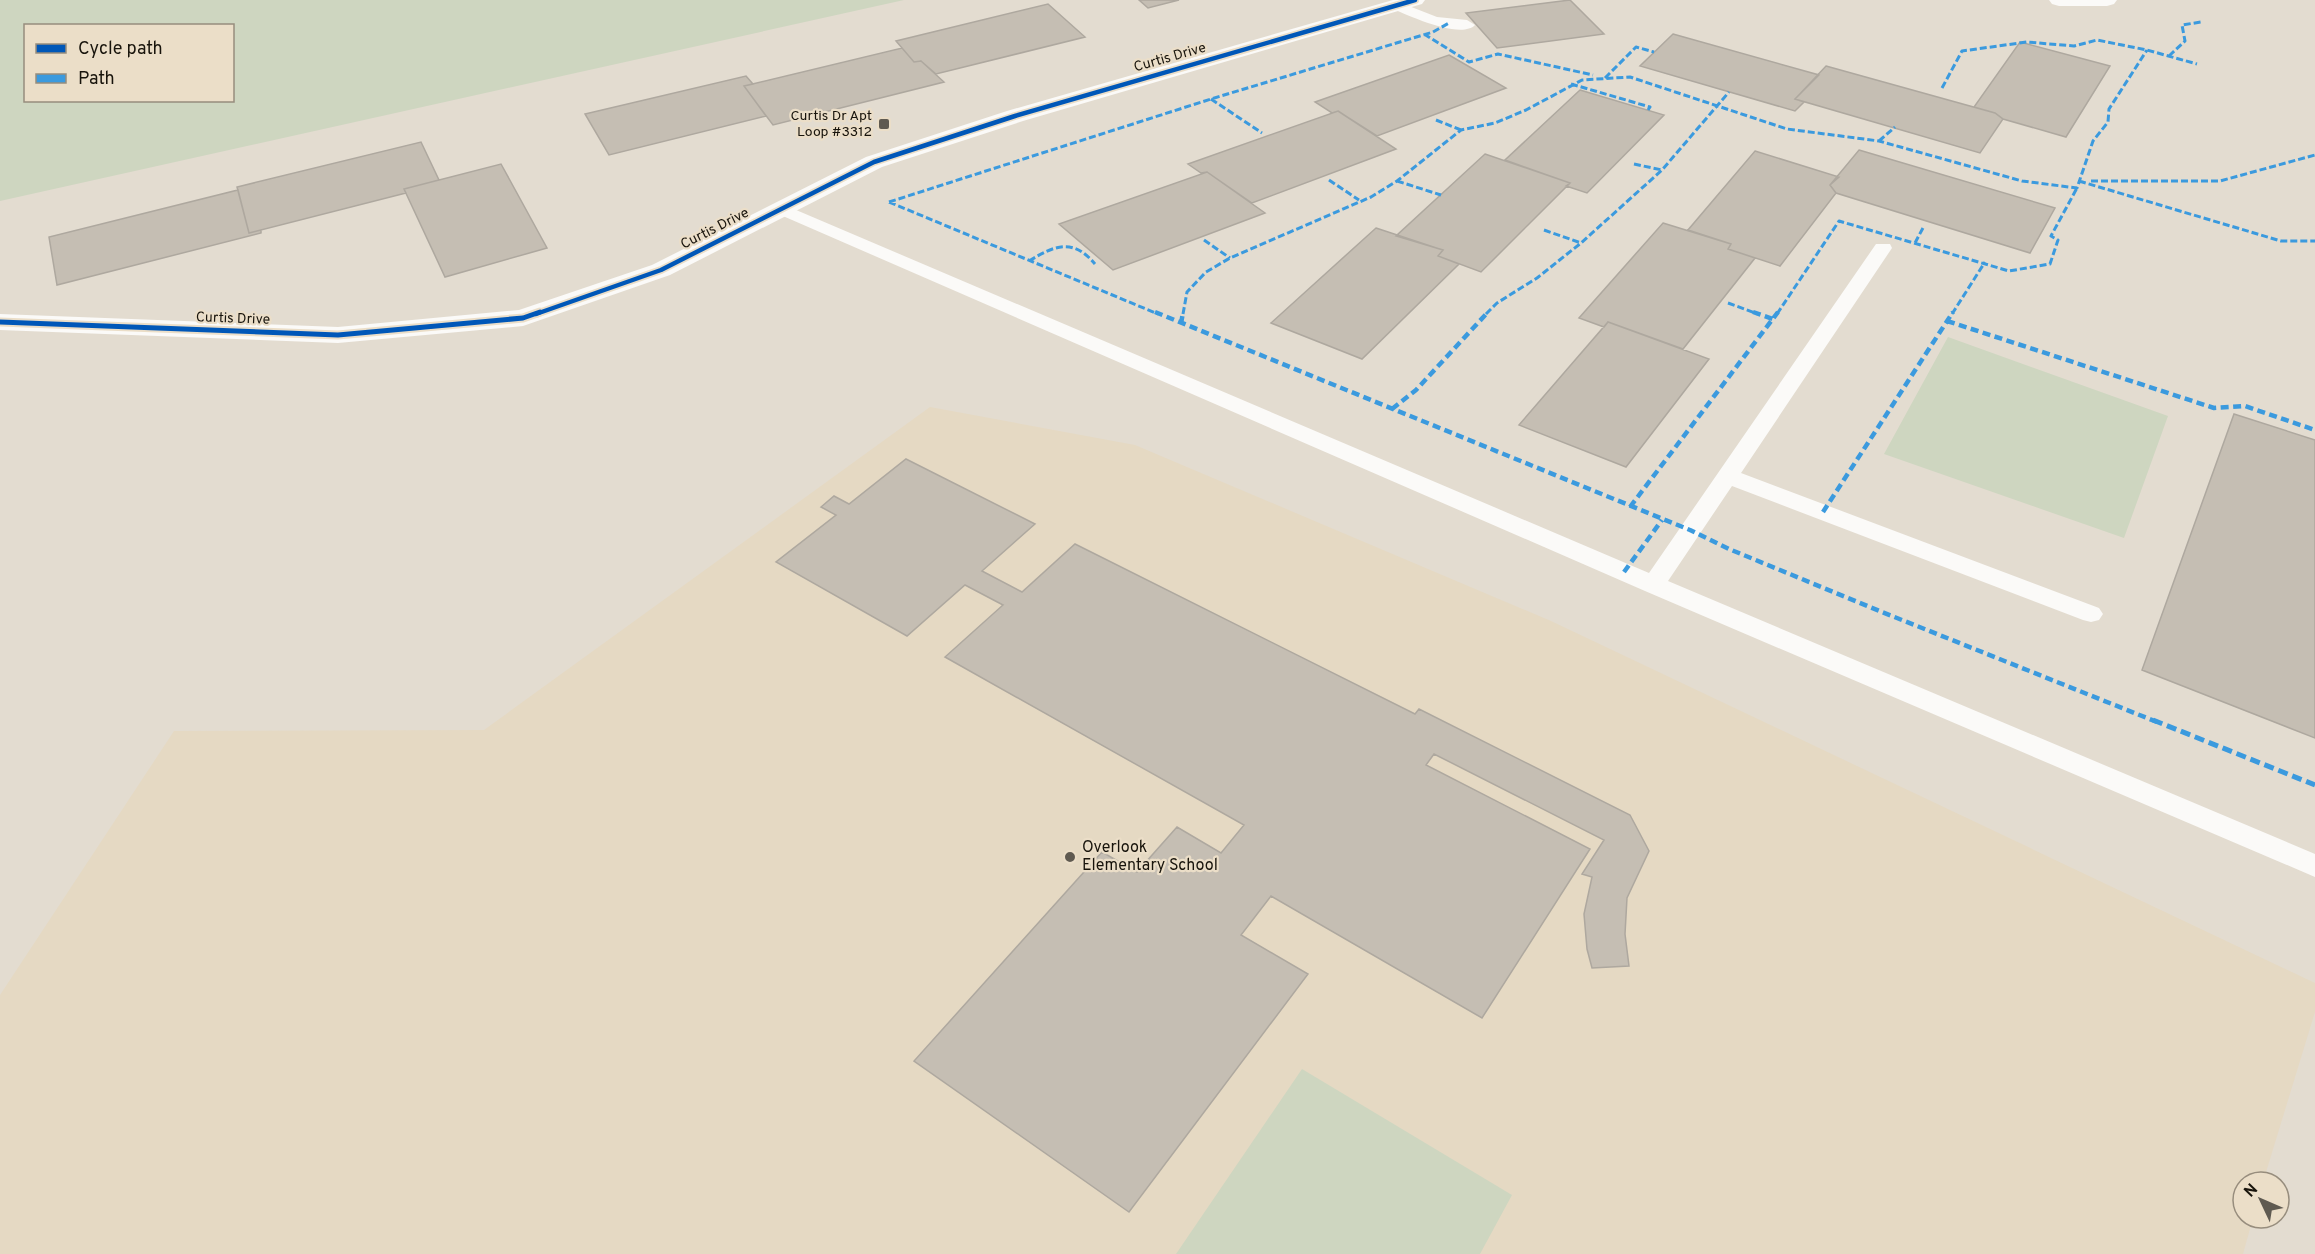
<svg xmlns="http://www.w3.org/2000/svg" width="2315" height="1254" font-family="Overpass,sans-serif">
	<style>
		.built { fill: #e5d9c3 }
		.green { fill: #ced6c0; fill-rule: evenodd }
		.building { fill: #c5beb3; stroke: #aea89f; stroke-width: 1.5 }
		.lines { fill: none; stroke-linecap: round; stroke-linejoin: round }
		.service { fill: #fbfaf8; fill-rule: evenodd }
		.minor { fill: #fbfaf8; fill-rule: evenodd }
		.quiet-far2 { stroke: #3b9ade; stroke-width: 3; stroke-dasharray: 7 3; stroke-linecap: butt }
		.quiet-far1 { stroke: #3b9ade; stroke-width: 4.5; stroke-dasharray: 8 4.5; stroke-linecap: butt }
		.quiet { stroke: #3b9ade; stroke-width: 5; stroke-dasharray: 10 5; stroke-linecap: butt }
		.cycleway-far1-casing { stroke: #ebdec8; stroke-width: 8 }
		.cycleway-casing { stroke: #ebdec8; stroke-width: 9 }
		.cycleway-far1 { stroke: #0057b8; stroke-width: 4.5 }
		.cycleway { stroke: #0057b8; stroke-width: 5 }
		.poi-dot { fill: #5f5a51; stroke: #ebdec8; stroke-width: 2 }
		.labels { text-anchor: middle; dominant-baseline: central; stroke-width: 4.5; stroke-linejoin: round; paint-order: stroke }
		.far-street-label { font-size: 14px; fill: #18140c; stroke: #ebdec8 }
		.far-poi-label { font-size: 14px; fill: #18140c; stroke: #ebdec8; text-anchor: end }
		.poi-label { font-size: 16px; fill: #18140c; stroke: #ebdec8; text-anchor: start }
	</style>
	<rect width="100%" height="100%" fill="#e3dcd0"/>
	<path class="built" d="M 930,407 L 1135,445 L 1551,621 L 2315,983 L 2315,1012 L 2263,1182 L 2243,1182 L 2243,1218 L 2253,1218 L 2243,1254 L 0,1254 L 0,995 L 174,731 L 484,730 Z"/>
	<path class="green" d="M 0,0 L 904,0 L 0,201 ZM 26,26 L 232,26 L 232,100 L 26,100 Z
		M 1948,337 L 2168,416 L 2124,538 L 1884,454 Z
		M 1302,1069 L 1512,1195 L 1480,1254 L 1176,1254 Z"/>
	<path class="building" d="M 1139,0 L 1179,0 L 1148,8 Z
		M 1570,0 L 1604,34 L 1497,48 L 1466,13 Z
		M 1048,4 L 1085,37 L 936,74 L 921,61 L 914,62 L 896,41 Z
		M 1673,34 L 1819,75 L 1795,99 L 1804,102 L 1795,111 L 1640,66 Z
		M 2020,42 L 2110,66 L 2066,137 L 2003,119 L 1995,113 L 1974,107 Z
		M 902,48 L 914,62 L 921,61 L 944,82 L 773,125 L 744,86 Z
		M 1449,55 L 1506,88 L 1377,136 L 1338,111 L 1332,113 L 1315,102 Z
		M 1826,66 L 1995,113 L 2003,119 L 1980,153 L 1795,99 Z
		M 746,76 L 753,84 L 744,86 L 766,116 L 609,155 L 585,114 Z
		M 1580,90 L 1664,115 L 1587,193 L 1566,186 L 1570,183 L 1505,160 Z
		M 1338,111 L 1396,149 L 1252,203 L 1207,172 L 1201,173 L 1188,164 Z
		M 421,142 L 439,180 L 404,189 L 406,193 L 249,233 L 237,187 Z
		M 1859,150 L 2055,208 L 2030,253 L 1836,193 L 1830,185 Z
		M 1755,151 L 1839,177 L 1830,185 L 1836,193 L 1780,266 L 1728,249 L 1731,244 L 1688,230 Z
		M 1485,154 L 1570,183 L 1481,272 L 1438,256 L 1443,250 L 1396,236 Z
		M 501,164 L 547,248 L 445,277 L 404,189 Z
		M 1207,172 L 1265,213 L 1113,270 L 1059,224 Z
		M 238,190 L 249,233 L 261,230 L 261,233 L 57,285 L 49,237 Z
		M 1663,223 L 1731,244 L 1728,249 L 1755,258 L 1683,349 L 1608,322 L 1604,327 L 1579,318 Z
		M 1376,228 L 1443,250 L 1438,256 L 1459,264 L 1362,359 L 1271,323 Z
		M 1608,322 L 1709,359 L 1626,467 L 1519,425 Z
		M 2234,414 L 2315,440 L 2315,738 L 2142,670 Z
		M 906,459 L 1035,524 L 982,571 L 1022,592 L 1075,544 L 1415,714 L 1419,709 L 1630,815 L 1649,851 L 1627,898 L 1625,934 L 1629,966 L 1592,968 L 1587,949 L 1584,914 L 1592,877 L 1582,874 L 1604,840 L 1434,754 L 1426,765 L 1590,849 L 1482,1018 L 1271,896 L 1241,935 L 1308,974 L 1129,1212 L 914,1061 L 1102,852 L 1137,872 L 1177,827 L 1221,853 L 1244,825 L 945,657 L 1003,605 L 965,585 L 907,636 L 776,562 L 836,515 L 821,507 L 834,496 L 849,504 Z"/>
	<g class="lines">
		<path class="service" d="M 1396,1 L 1437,17 L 1467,20 L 1475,25 C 1461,40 1407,15 1391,8 L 1389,5 Z
			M 782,204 L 1649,573 L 1876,244 L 1890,244 L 1892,248 L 1741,473 L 2099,608 L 2103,614 L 2099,620 L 2091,622 L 2083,620 L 1732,486 L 1668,581 L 2315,854 L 2315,877 L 1645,591 L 776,213 L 773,209 L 776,205 Z"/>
		<path class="minor" d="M 1393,0 L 1425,0 L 1422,4 L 1023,121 L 882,167 L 670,275 L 523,326 L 338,343 L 0,330 L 0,314 L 338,327 L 519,310 L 652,265 L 866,157 L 1007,111 Z
			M 2049,0 L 2117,0 L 2114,4 L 2107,6 L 2059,6 L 2052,4 Z"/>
		<path class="quiet-far2" d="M 1424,34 L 1469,62 L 1498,54 L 1593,75
			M 2169,56 L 2185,41 L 2182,25 L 2201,22
			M 1605,78 L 1636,47 L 1654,52
			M 1571,84 L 1650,107 L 1648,110
			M 1942,88 L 1962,51 L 2027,42 L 2074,46 L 2097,40 L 2147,50 L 2197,64
			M 1211,99 L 1262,133
			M 1436,120 L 1461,130
			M 1879,141 L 1895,127
			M 1634,164 L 1662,170
			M 1329,180 L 1359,200
			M 1397,181 L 1441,195
			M 2079,181 L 2281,241 L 2315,241
			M 2091,181 L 2220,181 L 2315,155
			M 889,202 L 1158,314
			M 889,202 L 1211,99 L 1433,32 L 1449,23
			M 1544,230 L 1581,243
			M 1204,240 L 1230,258
			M 1915,243 L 1924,226
			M 1029,261 C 1055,245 1073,238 1095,264
			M 1728,303 L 1758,314
			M 1183,314 L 1187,292 L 1206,272 L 1230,258 L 1371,197 L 1397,181 L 1461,130 L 1495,123 L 1526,110 L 1582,80 L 1630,77 L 1787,129 L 1879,141 L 2022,181 L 2077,188 L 2093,141 L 2108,122 L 2109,109 L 2147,50
			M 1486,314 L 1497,303 L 1537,278 L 1581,243 L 1662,170 L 1729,92
			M 1777,314 L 1839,221 L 2009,271 L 2050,264 L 2058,240 L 2051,236 L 2077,188
			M 1952,314 L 1985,262"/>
		<path class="quiet-far1" d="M 1155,312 L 1690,530 L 1729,549 L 1882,612 L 2157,722
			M 1753,312 L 1773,319
			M 1947,321 L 2214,408 L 2245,406 L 2315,430
			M 1181,324 L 1183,312
			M 1392,409 L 1416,390 L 1488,312
			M 1630,507 L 1778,312
			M 1823,512 L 1953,312
			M 1624,572 L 1662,520"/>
		<path class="quiet" d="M 2153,720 L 2315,785"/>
		<g class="cycleway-far1-casing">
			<path id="cycleway-far1" d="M 536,314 L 661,270 L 874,162 L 1015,116 L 1415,0"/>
		</g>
		<g class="cycleway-casing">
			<path id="cycleway" d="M 0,322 L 338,335 L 523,318 L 540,312"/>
		</g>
		<use href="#cycleway-far1" class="cycleway-far1"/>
		<use href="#cycleway" class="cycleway"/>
	</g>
	<g class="poi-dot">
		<rect x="878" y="118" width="12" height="12" rx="3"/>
		<circle cx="1070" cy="857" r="6"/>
	</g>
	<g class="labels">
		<g class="far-street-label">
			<text transform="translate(1170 58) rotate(-16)">Curtis Drive</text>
			<text transform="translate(715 229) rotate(-27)">Curtis Drive</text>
			<text transform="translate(233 319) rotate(2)">Curtis Drive</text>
		</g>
		<g class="far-poi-label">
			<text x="872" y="116">Curtis Dr Apt<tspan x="872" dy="16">Loop #3312</tspan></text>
		</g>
		<g class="poi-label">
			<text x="1082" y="848">Overlook<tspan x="1082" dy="18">Elementary School</tspan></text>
		</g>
	</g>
	<rect x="24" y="24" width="210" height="78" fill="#ebdec8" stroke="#978d7d" stroke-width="1.5"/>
	<rect x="36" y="44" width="30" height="9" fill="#0057b8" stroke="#978d7d" stroke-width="1.5"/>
	<text x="78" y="54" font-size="18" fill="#18140c">Cycle path</text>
	<rect x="36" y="74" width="30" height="9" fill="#3b9ade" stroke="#978d7d" stroke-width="1.5"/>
	<text x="78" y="84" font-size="18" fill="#18140c">Path</text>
	<g transform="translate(2261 1200) rotate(314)"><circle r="28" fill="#ebdec8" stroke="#978d7d" stroke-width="1.5"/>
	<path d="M0-4.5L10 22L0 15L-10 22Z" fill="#5f5a51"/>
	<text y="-9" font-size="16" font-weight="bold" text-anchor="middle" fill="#18140c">N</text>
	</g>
</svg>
